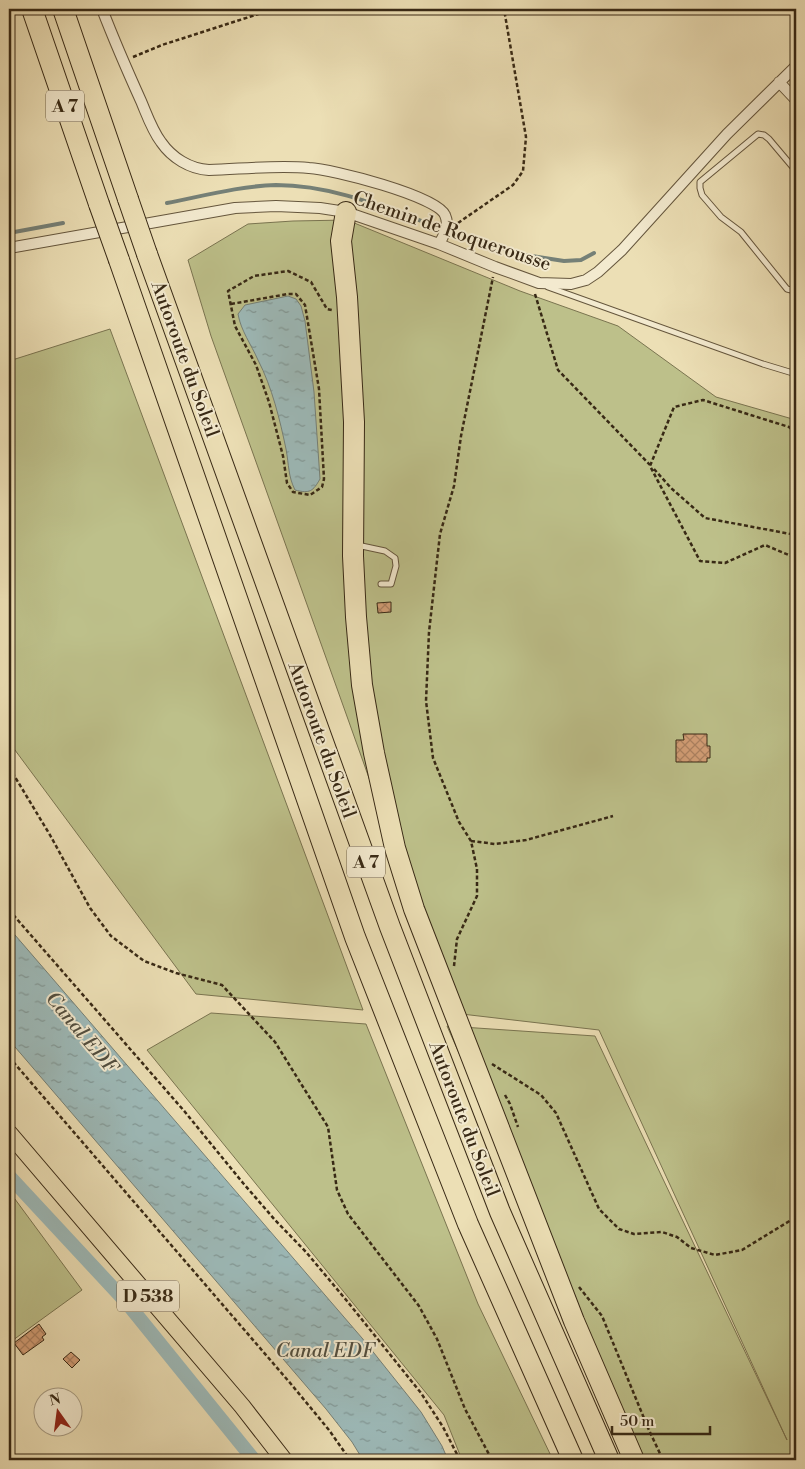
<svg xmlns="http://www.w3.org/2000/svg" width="805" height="1469" font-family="'Libre Bodoni',serif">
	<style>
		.grass { fill: #bdc08a; stroke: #7a7450 }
		.water { fill: url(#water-ripples); stroke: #758077 }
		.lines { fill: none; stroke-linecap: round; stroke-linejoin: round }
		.stream { stroke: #758077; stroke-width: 4 }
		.canal { stroke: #9dbab9; stroke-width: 14 }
		.building { fill: url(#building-cross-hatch); stroke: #382915 }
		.lane-casing { stroke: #65563d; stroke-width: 7 }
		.street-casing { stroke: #65563d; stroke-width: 12 }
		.primary-casing { stroke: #382915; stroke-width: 18 }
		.highway-casing { stroke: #382915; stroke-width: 22 }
		.path { stroke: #382915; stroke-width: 2.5; stroke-dasharray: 4 2.5; stroke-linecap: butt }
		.lane { stroke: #f3eacf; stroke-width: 5 }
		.street { stroke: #f3eacf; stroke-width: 10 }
		.primary { stroke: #ecdfb5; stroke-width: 16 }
		.highway { stroke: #ecdfb5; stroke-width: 20 }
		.highway-bridge-casing { stroke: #382915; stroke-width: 22; stroke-linecap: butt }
		.highway-bridge { stroke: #ecdfb5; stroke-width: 20 }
		.labels { text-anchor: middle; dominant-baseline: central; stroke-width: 4; stroke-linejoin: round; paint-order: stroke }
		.shield { fill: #f3eacf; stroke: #70634d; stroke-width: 1 }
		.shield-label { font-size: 18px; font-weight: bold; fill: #382915 }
		.street-label { font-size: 19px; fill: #382915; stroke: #f3eacf }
		.water-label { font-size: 20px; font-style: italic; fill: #514d3e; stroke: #f3eacf }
	</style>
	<defs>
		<pattern id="water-ripples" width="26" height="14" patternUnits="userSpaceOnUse" patternTransform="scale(1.25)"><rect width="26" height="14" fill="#9dbab9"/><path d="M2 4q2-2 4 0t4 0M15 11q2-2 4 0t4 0" fill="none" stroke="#819795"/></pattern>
		<pattern id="building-cross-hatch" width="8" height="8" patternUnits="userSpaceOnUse" patternTransform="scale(1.25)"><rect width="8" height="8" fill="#d39e76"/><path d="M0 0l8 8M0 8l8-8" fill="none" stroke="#ac8160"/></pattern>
	</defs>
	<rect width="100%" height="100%" fill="#ecdfb5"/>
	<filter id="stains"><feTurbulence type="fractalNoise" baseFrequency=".004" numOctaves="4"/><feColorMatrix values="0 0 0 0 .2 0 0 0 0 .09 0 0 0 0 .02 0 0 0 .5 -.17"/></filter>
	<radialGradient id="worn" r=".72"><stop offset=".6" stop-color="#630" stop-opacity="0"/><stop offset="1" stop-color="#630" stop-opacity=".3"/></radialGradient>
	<path class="grass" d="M 347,220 L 520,291 L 618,326 L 716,397 L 796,420 L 796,1460 L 639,1460 L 447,1026 L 595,1036 L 787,1440 L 599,1030 L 453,1013 L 211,336 L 188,260 L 248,224 L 293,221 Z
		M 110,329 L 363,1010 L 196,994 L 9,742 L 9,361 Z
		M 211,1013 L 366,1024 L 478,1304 L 553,1460 L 462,1460 L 444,1415 L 147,1050 Z
		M 9,1191 L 82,1290 L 9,1343 Z"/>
	<path class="water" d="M 288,296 L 296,299 L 301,306 L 305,321 L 314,392 L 320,479 C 313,491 310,494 295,490 C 288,476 289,465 286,449 C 280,420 272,387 258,360 C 251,344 241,331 238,314 L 245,305 Z
		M 9,928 L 362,1338 L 421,1412 L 442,1446 L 448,1460 L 363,1460 L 352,1442 L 326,1409 L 9,1040 Z"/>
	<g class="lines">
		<path class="stream" d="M 167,203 C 203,196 240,186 276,185 C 332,185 383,207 435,226
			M 9,233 L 63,223
			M 457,234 L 519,254 L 564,261 L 581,260 L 594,253"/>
		<path class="canal" d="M 9,1176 L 127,1303 L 254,1460"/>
	</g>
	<path class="building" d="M 391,602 L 391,612 L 378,613 L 377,603 Z
		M 683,734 L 707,734 L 707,746 L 710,746 L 710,758 L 707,758 L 707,762 L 676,762 L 676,740 L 684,740 Z
		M 39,1324 L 46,1334 L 42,1337 L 44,1340 L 23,1355 L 14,1343 Z
		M 71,1352 L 80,1360 L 72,1368 L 63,1359 Z"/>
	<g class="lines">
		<g class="lane-casing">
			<path id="lane" d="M 796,171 L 769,139 L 764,135 L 758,134 L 700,182 L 700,188 L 702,195 L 721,217 L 741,232 L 787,289 L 791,290 L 796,287
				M 548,287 L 763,364 L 796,374
				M 357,545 L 385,551 L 395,558 L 396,566 L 391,584 L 381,584"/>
		</g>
		<g class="street-casing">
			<path id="street" d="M 102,9 C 114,40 127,70 141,101 C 147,115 152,130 161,142 C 172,158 190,169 209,170 C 242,169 276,165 309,168 C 332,169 437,196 445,215 C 450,226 444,235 439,244
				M 779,82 L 796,100
				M 9,248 L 235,208 L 276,206 L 320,208 L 346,212 L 439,244 L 495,267 L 539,283 L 571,284 L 586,280 L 598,272 L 622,250 L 727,134 L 796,66"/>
		</g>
		<g class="primary-casing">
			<path id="primary" d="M 9,1133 L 242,1406 L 284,1460"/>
		</g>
		<g class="highway-casing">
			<path id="highway" d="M 32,9 L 99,204
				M 63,9 L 128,199
				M 346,212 L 341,241 L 347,297 L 354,422 L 353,556 L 356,617 L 362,685 L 374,753 L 395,848 L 414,909 L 574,1321 L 634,1460
				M 147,254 L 390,927 L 500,1212 L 609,1460
				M 119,260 L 355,937 L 468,1224 L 573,1460"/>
		</g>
		<path class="path" d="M 133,57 L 162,45 L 274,9
			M 458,223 L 513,185 L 523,171 L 526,137 L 504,9
			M 535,294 L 558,370 L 650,465
			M 231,304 L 288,294 L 296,294 L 305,305 L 319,389 L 324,479 L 322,487 L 310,495 L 293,492 L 287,483 L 283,456 L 269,402 L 256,365 L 235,326 L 228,291 L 254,276 L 288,271 L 311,282 L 327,309 L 332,310
			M 796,433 L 789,427 L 703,400 L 674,407 L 650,466 L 700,561 L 725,563 L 765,545 L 796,558
			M 654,469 L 671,488 L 705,518 L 796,535
			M 9,767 L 50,835 L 90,908 L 111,936 L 144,961 L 176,973 L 222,985 L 275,1042 L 328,1127 L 337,1190 L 348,1214 L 419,1306 L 437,1339 L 465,1409 L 492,1460
			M 471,841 L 495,844 L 526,840 L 613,816
			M 9,910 L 185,1112 L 243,1183 L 275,1220 L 306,1252 L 347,1301 L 421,1393 L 443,1427 L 460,1460
			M 454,966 L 457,939 L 477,896 L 477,869 L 471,841 L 459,822 L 433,758 L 426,701 L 429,632 L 440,534 L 454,486 L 461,436 L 493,277
			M 9,1057 L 291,1384 L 329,1430 L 350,1460
			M 492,1064 L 541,1095 L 556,1113 L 599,1209 L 619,1229 L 634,1234 L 662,1232 L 677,1237 L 691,1248 L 715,1255 L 742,1250 L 796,1217
			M 505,1095 L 510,1104 L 518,1127
			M 579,1287 L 602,1316 L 648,1428 L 663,1460"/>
		<use href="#lane" class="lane"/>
		<use href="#street" class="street"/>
		<use href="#primary" class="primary"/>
		<use href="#highway" class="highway"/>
		<g class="highway-bridge-casing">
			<path id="highway-bridge" d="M 128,199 L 147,254
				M 99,204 L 119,260"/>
		</g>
		<use href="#highway-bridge" class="highway-bridge"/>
	</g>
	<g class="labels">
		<g class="shield">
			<rect x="46" y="90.5" width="38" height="31" rx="4"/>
			<rect x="347" y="846.5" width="38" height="31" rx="4"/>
			<rect x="117" y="1280.5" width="62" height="31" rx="4"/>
		</g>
		<g class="shield-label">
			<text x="65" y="106">A 7</text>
			<text x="366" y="862">A 7</text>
			<text x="148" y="1296">D 538</text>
		</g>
		<g class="street-label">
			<text transform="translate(452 231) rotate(19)">Chemin de Roquerousse</text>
			<text transform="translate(185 359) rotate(70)">Autoroute du Soleil</text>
			<text transform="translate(322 740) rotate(70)">Autoroute du Soleil</text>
			<text transform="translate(464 1119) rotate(69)">Autoroute du Soleil</text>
		</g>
		<g class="water-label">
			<text transform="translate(81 1033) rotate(50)">Canal EDF</text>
			<text x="325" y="1351">Canal EDF</text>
		</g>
	</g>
	<rect width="805" height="1469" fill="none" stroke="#ecdfb5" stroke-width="30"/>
	<rect x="10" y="10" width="785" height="1449" fill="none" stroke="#382915" stroke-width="2.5"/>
	<rect x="15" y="15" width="775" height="1439" fill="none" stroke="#382915"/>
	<g transform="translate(58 1412) rotate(346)"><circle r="24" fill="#f3eacf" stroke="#a89d85"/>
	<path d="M0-4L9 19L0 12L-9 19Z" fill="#8f2418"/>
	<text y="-8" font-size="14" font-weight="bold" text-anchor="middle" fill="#382915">N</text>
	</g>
	<path d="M612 1426v8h98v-8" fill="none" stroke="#382915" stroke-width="2.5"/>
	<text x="620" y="1426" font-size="15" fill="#382915" stroke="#f3eacf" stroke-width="4" paint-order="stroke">50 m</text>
	<rect width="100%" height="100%" filter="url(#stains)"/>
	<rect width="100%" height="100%" fill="url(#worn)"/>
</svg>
